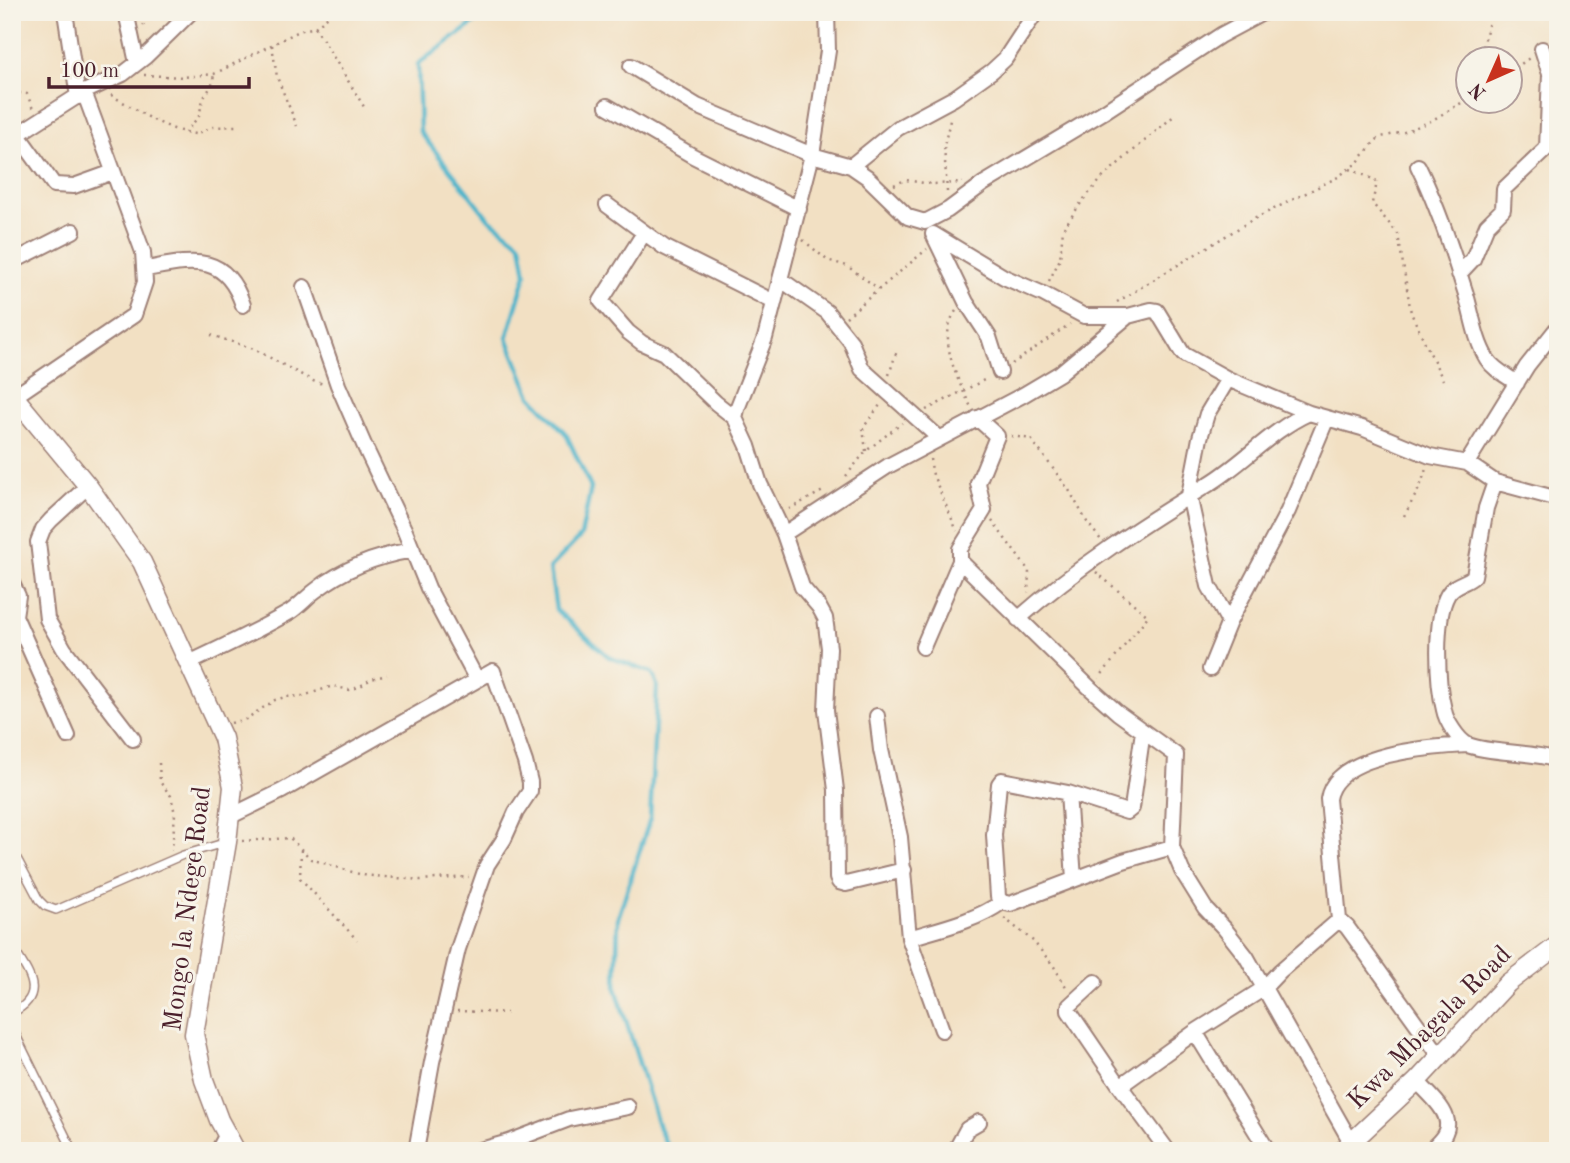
<svg xmlns="http://www.w3.org/2000/svg" width="1570" height="1163" font-family="'Old Standard TT',serif">
	<style>
		.lines { fill: none; stroke-linecap: round; stroke-linejoin: round }
		.stream { stroke: #4bb4ca; stroke-width: 4.5 }
		.service-casing { stroke: #9e8077; stroke-width: 10 }
		.minor-casing { stroke: #9e8077; stroke-width: 18 }
		.tertiary-casing { stroke: #9e8077; stroke-width: 21 }
		.path { stroke: #9e8077; stroke-width: 2.5; stroke-dasharray: 2 5; stroke-linecap: butt }
		.service { stroke: #fff; stroke-width: 7 }
		.minor { stroke: #fff; stroke-width: 14 }
		.tertiary { stroke: #fff; stroke-width: 18 }
		.labels { text-anchor: middle; dominant-baseline: central; stroke-width: 6; stroke-linejoin: round; paint-order: stroke }
		.street-label { font-size: 26px; fill: #4a1f2b; stroke: #f7f3e8 }
	</style>
	<rect width="100%" height="100%" fill="#f7f3e8"/>
	<filter id="ink" filterUnits="userSpaceOnUse"><feTurbulence type="fractalNoise" baseFrequency=".0143" numOctaves="2"/><feDisplacementMap in="SourceGraphic" scale="14" xChannelSelector="R" yChannelSelector="G"/><feConvolveMatrix kernelMatrix="1 2 1 2 8 2 1 2 1" color-interpolation-filters="sRGB"/></filter>
	<filter id="wash" filterUnits="userSpaceOnUse"><feTurbulence type="fractalNoise" baseFrequency=".00686" numOctaves="4" result="noise"/><feDisplacementMap in="SourceGraphic" scale="28" xChannelSelector="R" yChannelSelector="G"/><feGaussianBlur stdDeviation="1.57" result="paint"/><feColorMatrix in="noise" values="0 0 0 0 0 0 0 0 0 0 0 0 0 0 0 0 0 1.4 0 .05"/><feComposite in="paint" operator="in"/></filter>
	<g filter="url(#wash)">
		<rect width="100%" height="100%" fill="#f2e0c3"/>
		<g class="lines">
			<path class="stream" d="M 489,12 L 418,64 L 420,132 L 489,219 L 521,244 L 526,274 L 507,338 L 531,396 L 566,434 L 591,488 L 581,536 L 550,568 L 556,610 L 609,657 L 652,673 L 657,685 L 650,819 L 618,918 L 616,988 L 659,1128 L 669,1151"/>
		</g>
	</g>
	<g filter="url(#ink)">
		<g class="lines">
			<g class="service-casing">
				<path id="service" d="M 12,849 L 39,900 L 45,906 L 56,910 L 183,855 L 227,842
					M 12,946 C 27,972 49,994 12,1013
					M 12,1027 L 73,1151"/>
			</g>
			<g class="minor-casing">
				<path id="minor" d="M 65,12 L 78,97
					M 126,12 L 137,63
					M 827,12 L 828,51 L 812,155 L 765,338 L 737,409 L 735,418 L 748,446 L 760,484 L 784,534 L 802,587 L 819,607 L 825,618 L 829,648 L 826,710 L 836,790 L 837,878 L 839,882 L 846,884 L 904,870
					M 631,66 L 697,106 L 812,155 L 851,166 L 867,177 L 908,217 L 925,222 L 948,210 L 983,184 L 1105,111 L 1221,35 L 1264,12
					M 607,106 L 693,156 L 799,209
					M 18,135 L 54,185 L 74,186 L 113,172
					M 12,138 L 84,92 L 123,74 L 145,57 L 191,12
					M 851,166 L 898,128 L 954,98 L 992,71 L 1005,59 L 1036,12
					M 1418,166 C 1437,205 1451,246 1464,288 C 1472,311 1474,338 1487,359 C 1494,370 1507,376 1517,383
					M 607,205 L 664,247 L 774,302
					M 644,233 L 601,301 L 628,332 L 642,343 L 664,353 L 716,403 L 735,418
					M 933,234 L 1004,277 L 1043,294 L 1084,316 L 1128,316 L 1151,310 L 1157,311 L 1183,354 L 1228,379 L 1309,413 L 1362,428 L 1430,456 L 1467,463 L 1495,482 L 1558,499
					M 934,236 L 966,302 L 989,337 L 1000,372
					M 12,262 L 73,231
					M 146,269 C 191,261 225,251 243,305
					M 1459,274 L 1473,259 L 1487,225 L 1503,209 L 1504,189 L 1547,148 L 1550,74 L 1542,49
					M 780,279 L 827,312 L 851,342 L 862,369 L 939,438
					M 304,287 L 338,385 L 365,447 L 404,529 L 428,588 L 477,680
					M 1228,379 L 1207,414 L 1200,438 L 1189,495 L 1209,586 L 1229,622
					M 15,396 L 134,315 L 145,282 L 143,252 L 84,92
					M 977,418 L 997,436 L 978,483 L 984,510 L 960,549 L 960,561 L 1091,689 L 1118,713 L 1176,755 L 1172,847 L 1182,871 L 1205,908 L 1224,928 L 1246,956 L 1351,1142
					M 1467,463 L 1527,366 L 1558,327
					M 1495,482 L 1486,508 L 1474,576 C 1466,584 1455,583 1448,594 C 1434,618 1437,683 1444,710 C 1446,721 1458,740 1468,745 C 1491,754 1531,751 1558,760
					M 88,486 L 51,520 L 43,529 L 38,542 L 47,619 L 64,649 L 133,739
					M 784,534 L 888,466 L 1023,395 L 1060,373 L 1128,316
					M 12,583 L 18,596 L 15,616 L 68,736
					M 1018,619 C 1077,567 1142,525 1209,484 C 1244,463 1271,430 1309,413
					M 923,647 L 960,561
					M 189,663 C 223,647 257,631 290,612 C 299,606 306,598 315,591 C 344,568 376,556 413,550
					M 1210,669 L 1229,622 L 1288,511 L 1327,418
					M 877,716 L 881,750 L 900,837 L 909,938 L 942,1030
					M 1143,731 L 1132,808 L 1127,812 L 1068,793 L 1002,780 L 999,784 L 994,835 L 998,897 L 1002,902 L 1010,904 L 1123,861 L 1172,847
					M 1068,793 L 1074,879
					M 229,817 L 282,791 L 493,671 L 525,762 L 530,782 L 530,791 L 516,812 L 504,839 L 487,865 L 458,949 L 432,1062 L 416,1151
					M 909,938 C 939,929 976,921 1002,902
					M 1095,982 L 1069,1006 L 1069,1011 L 1120,1086 L 1168,1151
					M 1195,1032 L 1268,1151
					M 1440,1056 L 1347,927 L 1339,920 L 1328,799 C 1335,753 1430,747 1467,745
					M 1417,1081 C 1428,1094 1455,1114 1445,1133 C 1442,1140 1435,1145 1430,1151
					M 1120,1086 L 1195,1032 L 1263,989 L 1280,971 L 1339,920
					M 218,1151 L 227,1134
					M 477,1151 L 509,1142 L 569,1119 L 628,1107
					M 955,1151 L 967,1129 L 979,1122"/>
			</g>
			<g class="tertiary-casing">
				<path id="tertiary" d="M 12,394 L 88,486 L 142,562 L 223,738 L 233,787 L 227,842 L 194,1034 L 204,1080 L 219,1120 L 236,1151
					M 1342,1151 L 1417,1081 L 1508,983 L 1558,945"/>
			</g>
			<path class="path" d="M 12,16 L 18,12
				M 143,26 L 151,12
				M 315,27 L 366,110
				M 272,45 L 277,77 L 297,126
				M 1480,60 L 1489,21 L 1497,12
				M 1510,72 L 1532,56
				M 144,75 L 184,77 L 214,74 L 299,31 L 315,27 L 333,12
				M 12,92 L 27,94 L 33,109
				M 111,95 L 155,121 L 176,130 L 195,134 L 213,127 L 236,126
				M 185,133 L 199,116 L 203,99 L 212,85 L 214,74
				M 1350,169 L 1375,180 L 1377,183 L 1372,203 L 1398,234 L 1411,313 L 1443,380
				M 894,185 L 905,180 L 931,184 L 963,183
				M 947,192 L 944,146 L 951,116
				M 803,240 L 827,260 L 847,266 L 879,289
				M 1049,281 L 1060,259 L 1063,229 L 1083,200 L 1105,175 L 1175,115
				M 1117,302 L 1252,220 L 1338,177 L 1358,162 L 1375,141 L 1381,137 L 1404,132 L 1429,122 L 1468,99
				M 956,311 C 936,338 958,381 971,407
				M 846,317 L 927,249
				M 211,335 L 254,349 L 313,381 L 324,384
				M 1012,364 L 1070,324
				M 889,375 L 897,350
				M 926,410 L 988,378
				M 1011,436 L 1031,439 L 1069,490 L 1087,522 L 1101,540
				M 866,451 L 863,428 L 880,405
				M 930,459 L 933,475 L 957,531
				M 846,476 L 866,451 L 902,423
				M 789,509 L 823,491
				M 1404,516 L 1420,487 L 1426,469
				M 992,521 L 1029,571 L 1028,593
				M 1096,572 L 1148,616 L 1099,678
				M 231,723 L 246,719 L 275,700 L 285,697 L 303,696 L 333,686 L 349,690 L 359,687 L 371,679 L 387,675
				M 159,763 L 160,782 L 171,796 L 175,814 L 172,850
				M 242,841 L 290,838 L 311,859 L 362,875 L 420,880 L 469,877
				M 301,850 L 300,878 L 357,940
				M 1004,918 L 1033,941 L 1053,965 L 1068,990
				M 457,1011 L 507,1013"/>
			<use href="#service" class="service"/>
			<use href="#minor" class="minor"/>
			<use href="#tertiary" class="tertiary"/>
		</g>
	</g>
	<g class="labels">
		<g class="street-label">
			<text transform="translate(188 909) rotate(-83)">Mongo la Ndege Road</text>
			<text transform="translate(1430 1028) rotate(-45)">Kwa Mbagala Road</text>
		</g>
	</g>
	<rect width="1570" height="1163" fill="none" stroke="#f7f3e8" stroke-width="42"/>
	<g transform="translate(1489 80) rotate(225)"><circle r="33" fill="#f7f3e8" stroke="#b29e9c" stroke-width="2"/>
	<path d="M0-5L12 26L0 18L-12 26Z" fill="#c8321e"/>
	<text y="-10" font-size="19" font-weight="bold" text-anchor="middle" fill="#4a1f2b">N</text>
	</g>
	<path d="M49 77v10h200v-10" fill="none" stroke="#4a1f2b" stroke-width="3.5"/>
	<text x="60" y="77" font-size="21" fill="#4a1f2b" stroke="#f7f3e8" stroke-width="5" paint-order="stroke">100 m</text>
</svg>
